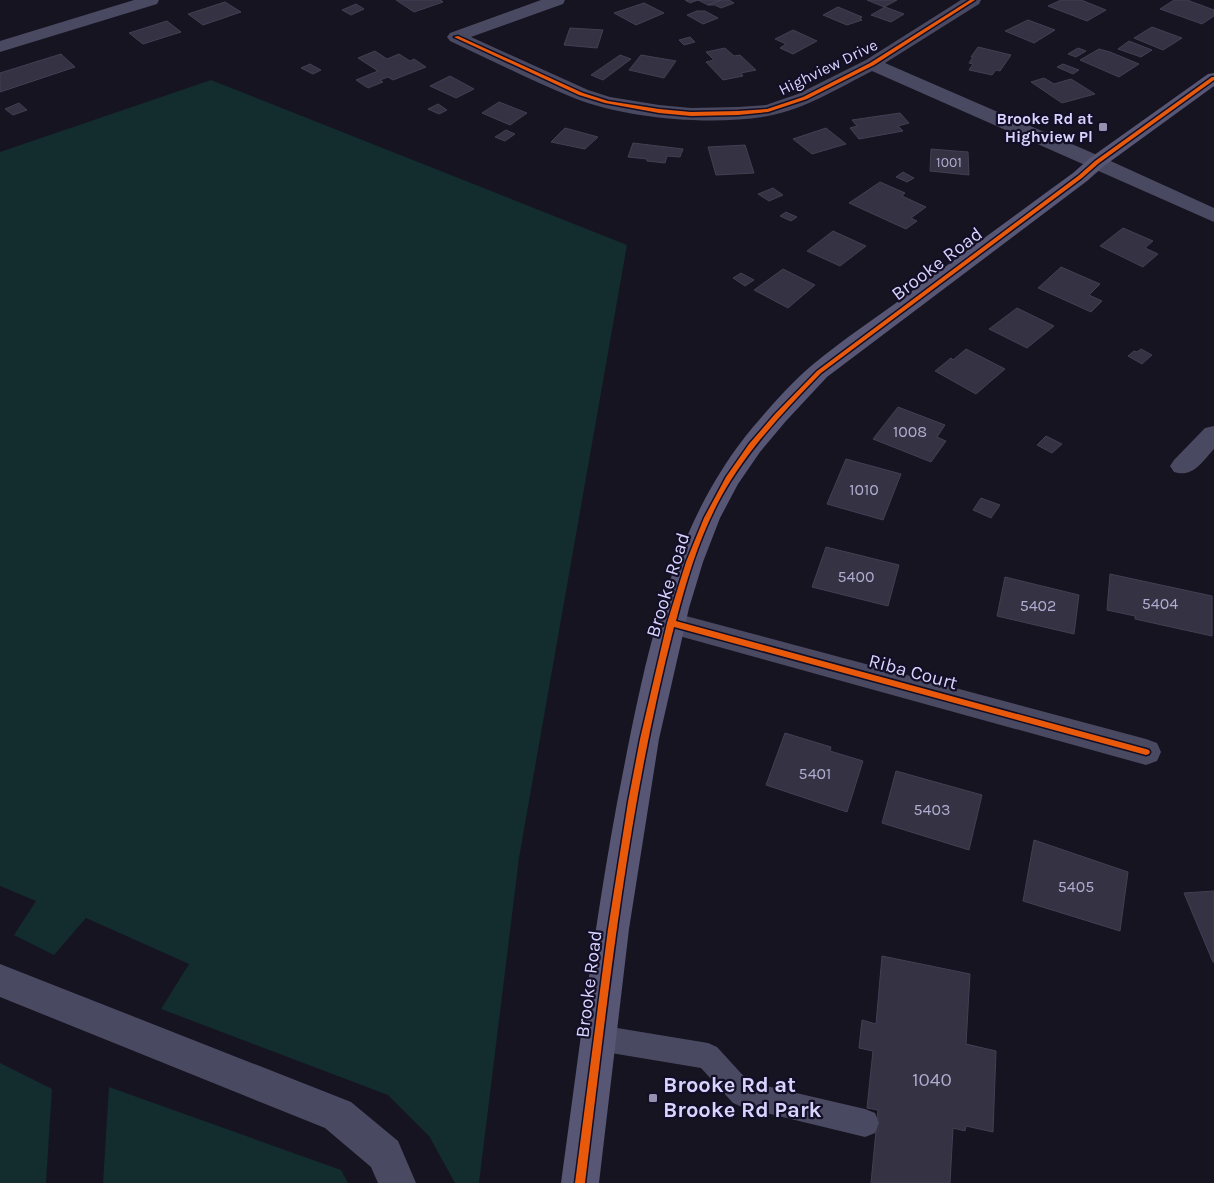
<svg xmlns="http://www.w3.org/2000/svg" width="1214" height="1183" font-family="Karla,sans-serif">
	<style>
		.green { fill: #132c2d }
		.building { fill: #343243; stroke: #433f54 }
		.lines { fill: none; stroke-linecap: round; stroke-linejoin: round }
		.lane { fill: #4a4962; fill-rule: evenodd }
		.street { fill: #4a4962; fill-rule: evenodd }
		.secondary { fill: #575674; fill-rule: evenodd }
		.cycleway-casing { stroke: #130f26; stroke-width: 3 }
		.cycleway { fill: #e8590c; fill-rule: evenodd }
		.poi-dot { fill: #9591b1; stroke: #130f26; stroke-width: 2 }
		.labels { text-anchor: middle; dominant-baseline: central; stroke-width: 4.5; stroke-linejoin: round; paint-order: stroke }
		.far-number-label { font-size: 14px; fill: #b0acd0 }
		.far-street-label { font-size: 16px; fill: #d9d4ff; stroke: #130f26 }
		.far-poi-label { font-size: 16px; font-weight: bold; fill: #d9d4ff; stroke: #130f26; text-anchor: end }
		.number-label { font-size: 16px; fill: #b0acd0 }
		.street-label { font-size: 19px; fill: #d9d4ff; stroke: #130f26 }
		.near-number-label { font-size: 19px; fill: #b0acd0 }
		.near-poi-label { font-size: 22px; font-weight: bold; fill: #d9d4ff; stroke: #130f26; text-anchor: start }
	</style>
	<rect width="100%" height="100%" fill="#161421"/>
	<path class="green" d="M 211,80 L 627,245 L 519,858 L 479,1183 L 455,1183 L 429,1136 L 388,1095 L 161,1009 L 189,964 L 86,918 L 54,955 L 14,935 L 36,901 L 0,886 L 0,152 Z
		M 0,1063 L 52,1089 L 46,1183 L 0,1183 Z
		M 109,1087 L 341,1170 L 348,1183 L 103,1183 Z"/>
	<path class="building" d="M 396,0 L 441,0 L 443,2 L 414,12 Z
		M 685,0 L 721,0 L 708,5 L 698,0 L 690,3 Z
		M 721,0 L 729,0 L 734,3 L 721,8 L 715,5 L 708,5 Z
		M 867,0 L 897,0 L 884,7 Z
		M 1061,0 L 1081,0 L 1106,10 L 1087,21 L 1048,6 Z
		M 1174,0 L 1187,0 L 1214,10 L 1214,16 L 1202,24 L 1160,9 Z
		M 225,2 L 241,12 L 203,25 L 188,14 Z
		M 644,3 L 664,13 L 636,25 L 614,13 Z
		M 356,4 L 364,9 L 351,15 L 342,10 Z
		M 838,7 L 862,17 L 860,19 L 862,20 L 847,25 L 823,15 Z
		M 885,7 L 904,14 L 891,22 L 871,15 Z
		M 697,11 L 705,11 L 718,18 L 703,24 L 687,15 Z
		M 1028,20 L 1055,30 L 1034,43 L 1005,31 Z
		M 167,21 L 181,32 L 143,44 L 129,33 Z
		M 1152,27 L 1182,38 L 1163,50 L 1134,38 Z
		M 570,28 L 603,30 L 597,48 L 564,45 Z
		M 793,30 L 817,41 L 793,54 L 780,48 L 786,44 L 775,39 Z
		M 690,37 L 695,42 L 684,45 L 679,40 Z
		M 1129,41 L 1152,50 L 1141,57 L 1118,49 Z
		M 978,47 L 1011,55 L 1000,71 L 996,70 L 992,75 L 969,70 L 973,64 L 969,63 L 973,57 L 971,57 Z
		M 725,48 L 734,56 L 740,55 L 756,70 L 741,73 L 743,76 L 723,80 L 706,62 L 714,60 L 706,52 Z
		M 1078,48 L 1086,51 L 1076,57 L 1068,54 Z
		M 1099,49 L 1110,52 L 1139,64 L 1119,77 L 1080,60 Z
		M 375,51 L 387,59 L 399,54 L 410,61 L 414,59 L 426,67 L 393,80 L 388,77 L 380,80 L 383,82 L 368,88 L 356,80 L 378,71 L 358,58 Z
		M 61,54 L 75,67 L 0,92 L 0,73 Z
		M 620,55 L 631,59 L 603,80 L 591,75 Z
		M 641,55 L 676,61 L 664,78 L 629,70 Z
		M 310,64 L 321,70 L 313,74 L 301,68 Z
		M 1063,64 L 1079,70 L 1073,74 L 1057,67 Z
		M 450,76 L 474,89 L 456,98 L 430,86 Z
		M 1044,78 L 1054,84 L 1071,79 L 1095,94 L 1062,103 L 1031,82 Z
		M 499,102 L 527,113 L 510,125 L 482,113 Z
		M 19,103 L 27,110 L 13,115 L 5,109 Z
		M 438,104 L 447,110 L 439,114 L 428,109 Z
		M 900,113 L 909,123 L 898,126 L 903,131 L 859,139 L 850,128 L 857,126 L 852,120 Z
		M 565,128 L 598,137 L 585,149 L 551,142 Z
		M 826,128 L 846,144 L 812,154 L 793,139 Z
		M 506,130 L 515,134 L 505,141 L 495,137 Z
		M 633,143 L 683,149 L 680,157 L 667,156 L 665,163 L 647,161 L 647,159 L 628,157 Z
		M 745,145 L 754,173 L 716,175 L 708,147 Z
		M 931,149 L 968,152 L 969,175 L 930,171 Z
		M 903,172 L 914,178 L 907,182 L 896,177 Z
		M 880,182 L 905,193 L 902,196 L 926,207 L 911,218 L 917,221 L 906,229 L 849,203 Z
		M 773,188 L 783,195 L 769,201 L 758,194 Z
		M 786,212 L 797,217 L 791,221 L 780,216 Z
		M 1123,228 L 1153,241 L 1145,248 L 1158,254 L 1143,267 L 1100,246 Z
		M 833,231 L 866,246 L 840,266 L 807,251 Z
		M 1061,267 L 1100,284 L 1089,295 L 1102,301 L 1091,312 L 1038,288 Z
		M 783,269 L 815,285 L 788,308 L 754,290 Z
		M 741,273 L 754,280 L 745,286 L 733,278 Z
		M 1017,308 L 1054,326 L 1027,348 L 989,329 Z
		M 966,349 L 1005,369 L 976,394 L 935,371 L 951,358 L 953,360 Z
		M 1141,349 L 1152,355 L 1142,364 L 1128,356 L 1134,351 L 1137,352 Z
		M 898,407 L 945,425 L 937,437 L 946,441 L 931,462 L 873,439 Z
		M 1046,436 L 1062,444 L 1052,453 L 1037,445 Z
		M 846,459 L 901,474 L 883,520 L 827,504 Z
		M 981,498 L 1000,505 L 991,518 L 973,510 Z
		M 826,547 L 899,565 L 888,606 L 812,587 Z
		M 1110,574 L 1212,596 L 1212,636 L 1135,619 L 1135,616 L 1107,610 Z
		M 1005,577 L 1079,595 L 1074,634 L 997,616 Z
		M 785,733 L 831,747 L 830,751 L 863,761 L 847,812 L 766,785 Z
		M 896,771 L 982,795 L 969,850 L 882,823 Z
		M 1034,840 L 1128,872 L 1120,931 L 1023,901 Z
		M 1214,891 L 1214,962 L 1213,962 L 1184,893 Z
		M 882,956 L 970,974 L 966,1044 L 996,1051 L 993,1132 L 966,1126 L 965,1131 L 953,1128 L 950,1183 L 871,1183 L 878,1110 L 867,1108 L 873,1051 L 859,1048 L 862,1020 L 876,1024 Z"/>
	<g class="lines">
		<path class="lane" d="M 599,1025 L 708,1043 L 717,1047 L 749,1082 L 865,1109 L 875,1113 L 879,1123 L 875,1133 L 865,1137 L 742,1107 L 733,1103 L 701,1068 L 599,1051 L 590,1047 L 586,1038 L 590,1029 Z"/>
		<path class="street" d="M 134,0 L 159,0 L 157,4 L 0,52 L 0,41 Z
			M 541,0 L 565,0 L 563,4 L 471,37 L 588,90 L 610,97 L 659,105 L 691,108 L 738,107 L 766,105 L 798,94 L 866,60 L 961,0 L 981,0 L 979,4 L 885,63 L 1104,158 L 1214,208 L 1214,222 L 872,71 C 839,88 805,109 768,116 C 712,126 627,119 574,98 C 532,81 491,60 450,41 L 447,37 L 450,33 Z
			M 1214,426 L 1214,449 C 1202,462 1193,478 1174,472 L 1170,466 L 1174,460 L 1205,428 Z
			M 671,612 L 1146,739 L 1157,743 L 1161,752 L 1157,761 L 1146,765 L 661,631 L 657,623 L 661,615 Z
			M 0,964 L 351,1102 L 398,1141 L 416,1183 L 378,1183 L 371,1167 L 325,1128 L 0,997 Z"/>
		<path class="secondary" d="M 1214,73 L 1214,86 L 1104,166 L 1087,181 L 827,377 L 786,421 L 760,452 L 738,484 L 720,518 L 703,562 L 689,608 L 659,739 L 629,929 L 599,1183 L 561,1183 C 580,1046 596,908 623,772 C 647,651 672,524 753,427 C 771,406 790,384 811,366 C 842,340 876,318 908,294 C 963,254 1018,213 1073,173 L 1090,158 L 1208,74 Z"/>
		<g class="cycleway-casing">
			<path id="cycleway" d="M 970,0 L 975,0 L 874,65 L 807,99 L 768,112 L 738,115 L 691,116 L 659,113 L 605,103 L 579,95 L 454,37 L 458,36 L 583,93 L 608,101 L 659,109 L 691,112 L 738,111 L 767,109 L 803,97 L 870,63 Z
				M 1212,77 L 1214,77 L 1214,80 L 1099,163 L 1082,178 L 821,373 C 784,411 748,449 722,495 C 700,535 687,578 676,621 L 1146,749 L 1149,750 L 1150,752 L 1149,754 L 1146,755 L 674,627 C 627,809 608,997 585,1183 L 575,1183 L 608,929 L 628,802 L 640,739 L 667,623 L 686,562 L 704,518 L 726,477 L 749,444 L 775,414 L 817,371 L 1078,176 L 1095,161 Z"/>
		</g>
		<use href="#cycleway" class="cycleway"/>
	</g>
	<g class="poi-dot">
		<rect x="1098" y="122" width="10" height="10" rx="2.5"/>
		<rect x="648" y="1093" width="10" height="10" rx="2.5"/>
	</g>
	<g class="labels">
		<g class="far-number-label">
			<text x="949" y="162">1001</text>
		</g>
		<g class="far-street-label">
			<text transform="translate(828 67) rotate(-26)">Highview Drive</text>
		</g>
		<g class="far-poi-label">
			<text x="1093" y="118">Brooke Rd at<tspan x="1093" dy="18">Highview Pl</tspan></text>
		</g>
		<g class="number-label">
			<text x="910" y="431">1008</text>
			<text x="864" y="489">1010</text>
			<text x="856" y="576">5400</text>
			<text x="1160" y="603">5404</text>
			<text x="1038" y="605">5402</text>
			<text x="815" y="773">5401</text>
			<text x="932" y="809">5403</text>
			<text x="1076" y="886">5405</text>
		</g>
		<g class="street-label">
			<text transform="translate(937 264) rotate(-37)">Brooke Road</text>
			<text transform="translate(668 585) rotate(-73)">Brooke Road</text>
			<text transform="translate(913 672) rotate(15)">Riba Court</text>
			<text transform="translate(589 984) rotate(-83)">Brooke Road</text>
		</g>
		<g class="near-number-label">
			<text x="932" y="1080">1040</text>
		</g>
		<g class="near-poi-label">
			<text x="663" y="1085">Brooke Rd at<tspan x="663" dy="25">Brooke Rd Park</tspan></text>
		</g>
	</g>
</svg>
